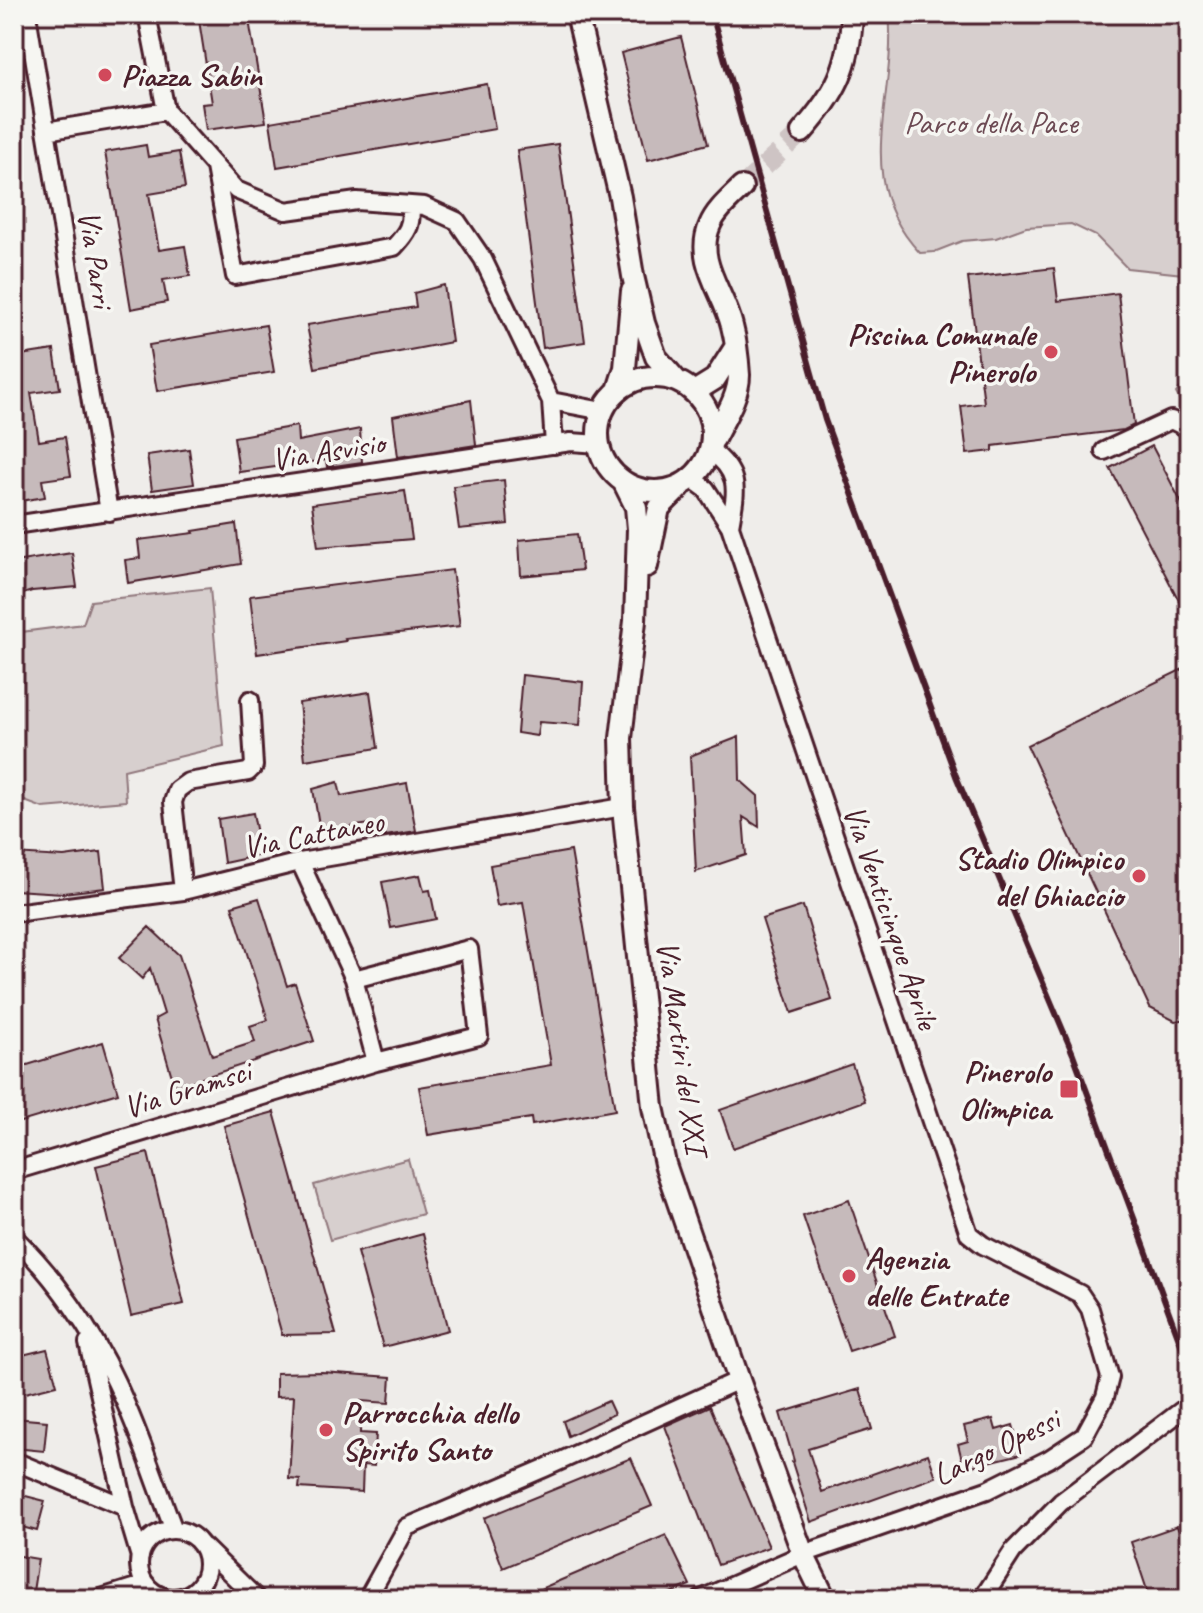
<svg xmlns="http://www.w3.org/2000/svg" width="1203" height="1613" font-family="Caveat,sans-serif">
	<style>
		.green { fill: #d7cfce; stroke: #90777c; stroke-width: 2 }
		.building { fill: #c6babb; stroke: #4a1f2b; stroke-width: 2 }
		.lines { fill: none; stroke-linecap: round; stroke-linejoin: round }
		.tertiary-tunnel { stroke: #cec4c4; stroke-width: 20; stroke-dasharray: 20 10; stroke-linecap: butt }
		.minor-casing { stroke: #4a1f2b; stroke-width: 22 }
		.tertiary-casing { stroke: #4a1f2b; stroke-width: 26 }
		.minor { stroke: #f6f6f2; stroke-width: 16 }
		.tertiary { stroke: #f6f6f2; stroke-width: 20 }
		.rail { stroke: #4a1f2b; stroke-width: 6 }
		.poi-dot { fill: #d1495b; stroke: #f6f6f2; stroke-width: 3 }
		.labels { text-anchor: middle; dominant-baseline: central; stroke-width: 7; stroke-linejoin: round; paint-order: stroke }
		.poi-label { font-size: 32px; font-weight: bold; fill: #4a1f2b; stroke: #f6f6f2; text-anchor: start }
		.park-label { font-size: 32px; fill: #6d4b54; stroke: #f6f6f2 }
		.street-label { font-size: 32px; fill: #4a1f2b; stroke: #f6f6f2 }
	</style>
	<rect width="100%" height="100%" fill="#efedea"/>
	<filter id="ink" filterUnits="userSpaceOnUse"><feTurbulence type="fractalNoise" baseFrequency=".0125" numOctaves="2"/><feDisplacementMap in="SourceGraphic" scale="16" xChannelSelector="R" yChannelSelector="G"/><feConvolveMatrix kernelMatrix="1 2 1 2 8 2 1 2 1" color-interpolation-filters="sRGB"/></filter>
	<g filter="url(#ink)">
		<path class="green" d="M 889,14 L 1189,14 L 1189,279 L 1183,274 L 1127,268 L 1096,236 L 1071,224 L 1026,227 L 996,238 L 962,241 L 934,252 L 920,253 C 849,178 898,100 889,14 Z
			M 1189,377 L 1189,416 L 1176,393 Z
			M 210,588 L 224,746 L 124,770 L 126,801 L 43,808 L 14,797 L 14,633 L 83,624 L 91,601 Z
			M 408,1159 L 423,1214 L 330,1240 L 314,1185 Z"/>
		<path class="building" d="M 198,14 L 248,14 L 266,122 L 206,130 L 202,104 L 212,103 Z
			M 681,37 L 708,144 L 648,160 L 621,53 Z
			M 487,84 L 495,129 L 277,167 L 270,122 Z
			M 558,144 L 585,342 L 543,348 L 517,150 Z
			M 146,145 L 148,157 L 179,152 L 185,188 L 149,194 L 159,250 L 185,246 L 190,276 L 163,280 L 167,302 L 131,309 L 105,152 Z
			M 1054,268 L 1058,301 L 1118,293 L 1134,425 L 1124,430 L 993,446 L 993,451 L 967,454 L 961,406 L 984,403 L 968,278 Z
			M 444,285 L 452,342 L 315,368 L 307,325 L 416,307 L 414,293 Z
			M 266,325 L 274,372 L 157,391 L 149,345 Z
			M 54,350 L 60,389 L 31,393 L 39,441 L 65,437 L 71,476 L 42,480 L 45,497 L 14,502 L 14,356 Z
			M 471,400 L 476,445 L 398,457 L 393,416 Z
			M 297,426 L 298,441 L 360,429 L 362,462 L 327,467 L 326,460 L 239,472 L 234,437 Z
			M 1152,446 L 1189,517 L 1189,620 L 1110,468 Z
			M 189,449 L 194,484 L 152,490 L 147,455 Z
			M 504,480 L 508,524 L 459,529 L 453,486 Z
			M 405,491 L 412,539 L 318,547 L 312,504 Z
			M 236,524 L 241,564 L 128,583 L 125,560 L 140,558 L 138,540 L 194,533 L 193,531 Z
			M 577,534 L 582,570 L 521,576 L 519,540 Z
			M 72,553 L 77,587 L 32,591 L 14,597 L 14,562 Z
			M 452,570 L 460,626 L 345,639 L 346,641 L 257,654 L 250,596 Z
			M 1189,666 L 1189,1019 L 1175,1021 L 1150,1008 L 1027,745 Z
			M 522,675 L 583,682 L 580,725 L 539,722 L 537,736 L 517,733 Z
			M 370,692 L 378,748 L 305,760 L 299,703 Z
			M 739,737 L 740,780 L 758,796 L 759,827 L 743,817 L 746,855 L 696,872 L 690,756 Z
			M 338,782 L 341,796 L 407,783 L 416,831 L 373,838 L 370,824 L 320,831 L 313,789 Z
			M 253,813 L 261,855 L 224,863 L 218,819 Z
			M 571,851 L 615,1110 L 532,1125 L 531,1118 L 428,1135 L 419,1087 L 551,1065 L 523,902 L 497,906 L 490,865 Z
			M 101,852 L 105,888 L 63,893 L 14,890 L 14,854 L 64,857 Z
			M 420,875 L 424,891 L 430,890 L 436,919 L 391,928 L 382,882 Z
			M 259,898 L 287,986 L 295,983 L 314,1041 L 175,1087 L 155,1019 L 164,1014 L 150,968 L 142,979 L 119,958 L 149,927 L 179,955 L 212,1056 L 255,1042 L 250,1026 L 268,1020 L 232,906 Z
			M 803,906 L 832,1000 L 792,1013 L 762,919 Z
			M 103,1042 L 118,1093 L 14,1124 L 14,1069 Z
			M 852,1064 L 865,1101 L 733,1148 L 720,1110 Z
			M 274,1112 L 336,1334 L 282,1335 L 224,1126 Z
			M 148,1153 L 184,1304 L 131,1316 L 96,1166 Z
			M 849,1200 L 895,1336 L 849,1351 L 803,1216 Z
			M 423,1234 L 448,1330 L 383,1347 L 357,1252 Z
			M 47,1349 L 57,1385 L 17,1395 L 14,1357 Z
			M 322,1372 L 391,1377 L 389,1403 L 361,1401 L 360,1433 L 376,1434 L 374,1466 L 363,1465 L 362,1492 L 299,1488 L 300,1480 L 289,1479 L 294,1396 L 276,1397 L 276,1373 Z
			M 860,1389 L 872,1429 L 808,1449 L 822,1492 L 928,1454 L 936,1477 L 811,1522 L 792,1462 L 794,1461 L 780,1413 Z
			M 608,1401 L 614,1414 L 568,1436 L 563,1421 Z
			M 710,1406 L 769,1547 L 718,1565 L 665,1426 Z
			M 14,1418 L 47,1421 L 44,1451 L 14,1448 Z
			M 993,1419 L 996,1430 L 1013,1425 L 1021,1454 L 964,1468 L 958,1444 L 968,1441 L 964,1426 Z
			M 631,1458 L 652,1506 L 503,1568 L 484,1518 Z
			M 14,1493 L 45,1501 L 37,1531 L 14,1525 Z
			M 1177,1526 L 1189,1561 L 1189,1599 L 1150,1599 L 1131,1542 Z
			M 666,1535 L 690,1585 L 656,1599 L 517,1599 Z
			M 14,1555 L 38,1559 L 32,1598 L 14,1594 Z"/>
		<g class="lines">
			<path class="tertiary-tunnel" d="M 742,187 L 802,132"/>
			<g class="minor-casing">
				<path id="minor" d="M 27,14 L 109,512
					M 147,14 L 166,111
					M 46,131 L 166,111 L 236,190 L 286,211 L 357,201 L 424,206 L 457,221 L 483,259 L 551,401 L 554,445
					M 215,167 L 235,276 L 394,247 C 407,233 413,225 410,205
					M 551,401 L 603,411
					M 710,450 C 742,474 736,490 730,526
					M 1104,451 L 1171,420 L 1189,429
					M 691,478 L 706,489 L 730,526 L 969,1234 L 983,1245 L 1080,1294 L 1090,1309 L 1110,1377 L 1105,1397 L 1084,1436 L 1049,1459 L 987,1490 L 803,1554 L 701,1599
					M 14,525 L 571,442 L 599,444
					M 183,891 L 173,802 L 177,790 L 188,782 L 248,772 L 254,766 L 250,700
					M 14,913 L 183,891 L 300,862 L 623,807
					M 354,979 L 469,949 L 479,1036 L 376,1062
					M 14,1171 L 376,1062 L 354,979 L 300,862
					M 14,1237 C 55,1277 92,1330 116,1382 C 139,1430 155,1481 174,1530
					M 88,1343 L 125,1507 L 140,1557
					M 14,1461 L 125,1507
					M139 1564a34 34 0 1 1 68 0a34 34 0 1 1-68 0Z
					M 204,1547 L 257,1599
					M 98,1599 L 146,1584
					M 367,1599 L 407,1527 L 545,1468 L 739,1380
					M 982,1599 L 1013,1551 L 1061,1502 L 1189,1405"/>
			</g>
			<g class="tertiary-casing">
				<path id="tertiary" d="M 577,14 L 620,197 L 633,276 L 644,323 L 656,357 L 677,381
					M 802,132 C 836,93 850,67 852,14
					M598 434a57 57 0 1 1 114 0a57 57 0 1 1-114 0Z
					M 618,390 L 625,368 L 632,291
					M 694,392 L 715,379 L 736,346
					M 714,439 C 723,420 739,397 739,375 C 738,359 736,341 732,326 C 724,292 694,261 710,225 C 716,210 731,198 742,187
					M 623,481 L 636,507 L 638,529 L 635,621 L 621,738 L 623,807 L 653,1107 L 665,1164 L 739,1380 L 803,1554 L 825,1599
					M 647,566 L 659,508 L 679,488"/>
			</g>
			<use href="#minor" class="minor"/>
			<use href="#tertiary" class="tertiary"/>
			<path class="rail" d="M 712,14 L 825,420 L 956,776 L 1073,1054 L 1189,1366"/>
		</g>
	</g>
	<g class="poi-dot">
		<circle cx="105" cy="75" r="8"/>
		<circle cx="1051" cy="352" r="8"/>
		<circle cx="1139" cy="876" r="8"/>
		<rect x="1059" y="1079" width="20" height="20" rx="4"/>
		<circle cx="849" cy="1276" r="8"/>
		<circle cx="326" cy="1430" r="8"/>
	</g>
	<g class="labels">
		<g class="poi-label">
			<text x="121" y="75">Piazza Sabin</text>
			<text x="1035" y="334" text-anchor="end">Piscina Comunale<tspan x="1035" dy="37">Pinerolo</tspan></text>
			<text x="1123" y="858" text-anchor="end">Stadio Olimpico<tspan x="1123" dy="37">del Ghiaccio</tspan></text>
			<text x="1051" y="1071" text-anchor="end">Pinerolo<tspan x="1051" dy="37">Olimpica</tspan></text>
			<text x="865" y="1258">Agenzia<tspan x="865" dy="37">delle Entrate</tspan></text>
			<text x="342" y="1412">Parrocchia dello<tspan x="342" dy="37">Spirito Santo</tspan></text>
		</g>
		<g class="park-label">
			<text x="991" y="122">Parco della Pace</text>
		</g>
		<g class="street-label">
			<text transform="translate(96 259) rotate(81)">Via Parri</text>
			<text transform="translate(328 451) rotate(-9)">Via Asvisio</text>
			<text transform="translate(313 834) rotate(-11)">Via Cattaneo</text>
			<text transform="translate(891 917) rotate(71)">Via Venticinque Aprile</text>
			<text transform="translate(682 1047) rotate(82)">Via Martiri del XXI</text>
			<text transform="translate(187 1089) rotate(-17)">Via Gramsci</text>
			<text transform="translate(996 1447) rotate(-26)">Largo Opessi</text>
		</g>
	</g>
	<rect width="1203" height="1613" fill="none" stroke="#f6f6f2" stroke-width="48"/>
	<rect x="24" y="24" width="1155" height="1565" fill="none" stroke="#4a1f2b" stroke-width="3" filter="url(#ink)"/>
</svg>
